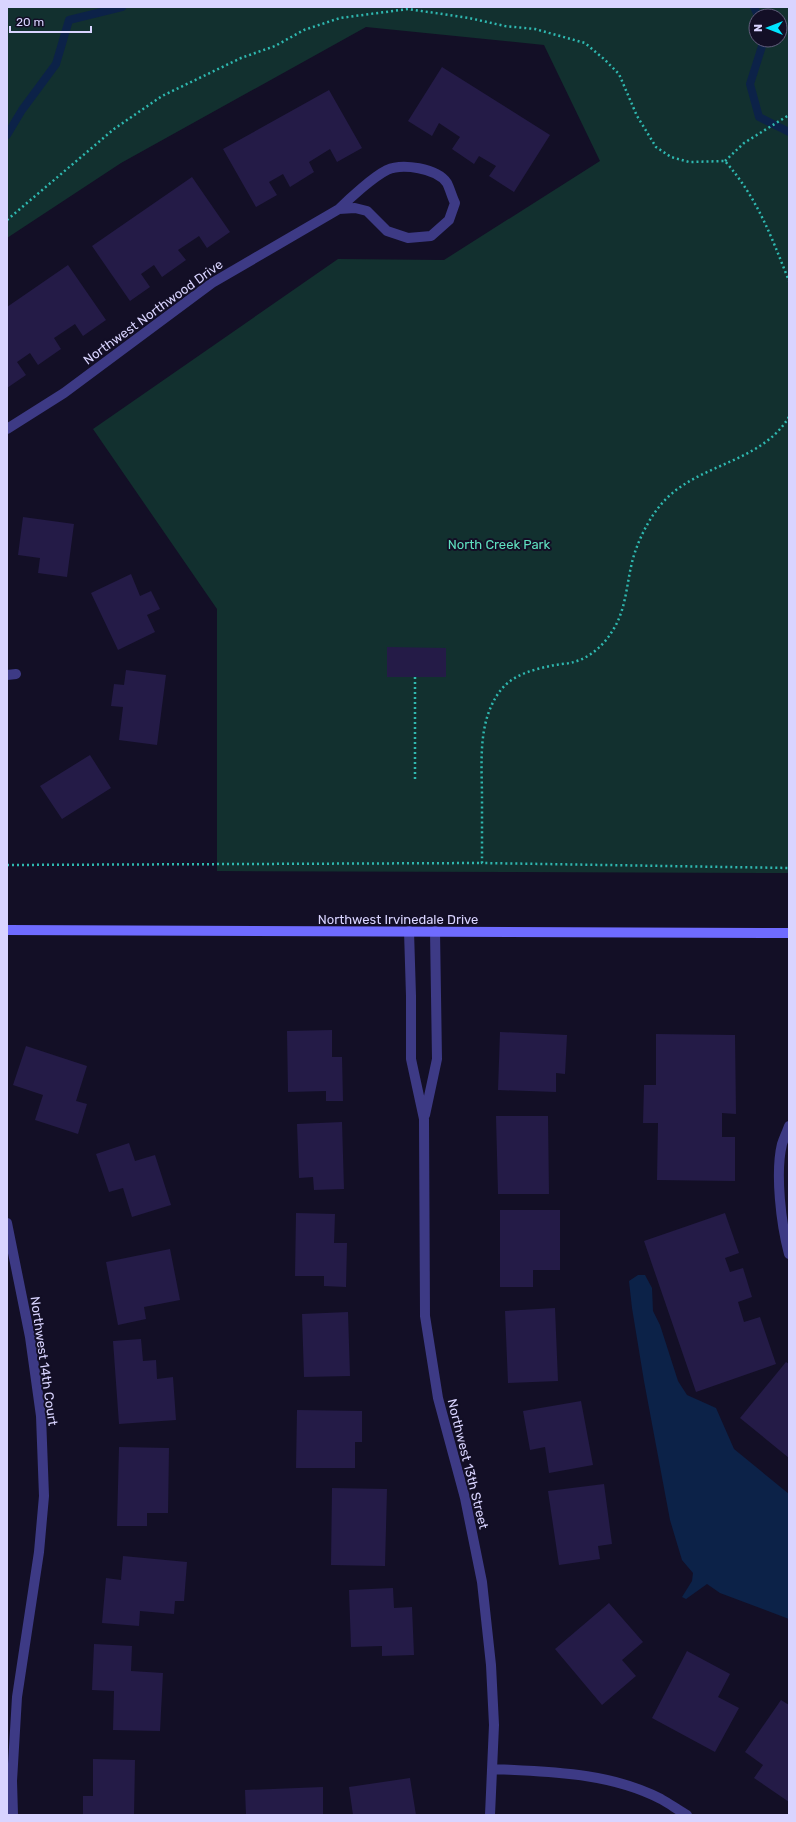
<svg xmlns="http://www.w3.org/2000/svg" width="796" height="1822" font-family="Rubik,sans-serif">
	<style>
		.green { fill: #12302f; fill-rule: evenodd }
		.water { fill: #0c2248 }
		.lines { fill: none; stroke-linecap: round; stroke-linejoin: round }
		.stream { stroke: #0c2248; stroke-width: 8 }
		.building { fill: #241b47 }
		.path { stroke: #2fb8b0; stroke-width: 2.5; stroke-dasharray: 2 3; stroke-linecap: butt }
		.service { stroke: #3d3a85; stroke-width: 10 }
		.minor { stroke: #3d3a85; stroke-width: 10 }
		.secondary { stroke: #6f6bff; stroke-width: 10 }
		.labels { text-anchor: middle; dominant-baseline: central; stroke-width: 4; stroke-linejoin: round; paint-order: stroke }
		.street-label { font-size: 13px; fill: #d9d4ff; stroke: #130f26 }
		.park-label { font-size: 13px; fill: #5fe0c0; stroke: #130f26 }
	</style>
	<rect width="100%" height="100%" fill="#130f26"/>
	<path class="green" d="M 7,7 L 789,7 L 789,873 L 217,871 L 217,609 L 93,429 L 338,259 L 444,260 L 600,161 L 544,45 L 366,27 L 121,163 L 7,238 ZM 756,16 L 780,16 L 780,40 L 756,40 Z"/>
	<path class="water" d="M 638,1275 L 645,1275 L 652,1288 L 653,1311 L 660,1325 L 678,1381 L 687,1395 L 716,1408 L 734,1449 L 789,1494 L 789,1619 L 720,1593 L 707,1584 L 686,1599 L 682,1597 L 692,1581 L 693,1573 L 682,1560 L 670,1520 L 644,1381 L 632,1308 L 629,1281 Z"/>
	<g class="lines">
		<path class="stream" d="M 754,7 L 758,16
			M 764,40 L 750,84 L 759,117 L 789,132
			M 7,135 L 22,110 L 56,64 L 69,20 L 122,7"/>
	</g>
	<path class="building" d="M 442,67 L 550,135 L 514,192 L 489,176 L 496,166 L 479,156 L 474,164 L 452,149 L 460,137 L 439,123 L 432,136 L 408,121 Z
		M 329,90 L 362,148 L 337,162 L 330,149 L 309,162 L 314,172 L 290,187 L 283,174 L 269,182 L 277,195 L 256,207 L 223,149 Z
		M 192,177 L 230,232 L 207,248 L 199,236 L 178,250 L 186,260 L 162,277 L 154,265 L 141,274 L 150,287 L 130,301 L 92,246 Z
		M 68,265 L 106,320 L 83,336 L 75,324 L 54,338 L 61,349 L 38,365 L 30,353 L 17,362 L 26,375 L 7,388 L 7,307 Z
		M 23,517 L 74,524 L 67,577 L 38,573 L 40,558 L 18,555 Z
		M 131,574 L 140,596 L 151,591 L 160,609 L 147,615 L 155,632 L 118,650 L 91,593 Z
		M 387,647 L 446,648 L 446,677 L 387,677 Z
		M 126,670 L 166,675 L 157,745 L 119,740 L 123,707 L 111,706 L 114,684 L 124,685 Z
		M 90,755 L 111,788 L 62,819 L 40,786 Z
		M 332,1030 L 332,1057 L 342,1057 L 343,1101 L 326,1101 L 326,1091 L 288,1092 L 287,1031 Z
		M 500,1032 L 567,1035 L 565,1074 L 556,1073 L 556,1092 L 498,1090 Z
		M 656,1034 L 735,1035 L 736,1114 L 722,1113 L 722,1137 L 735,1137 L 735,1181 L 657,1180 L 658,1123 L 643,1123 L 644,1085 L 656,1085 Z
		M 26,1046 L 87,1066 L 76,1101 L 87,1104 L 78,1134 L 35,1120 L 43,1095 L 13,1085 Z
		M 496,1116 L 548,1116 L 549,1194 L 498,1194 Z
		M 342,1122 L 344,1189 L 314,1190 L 313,1177 L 299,1178 L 297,1124 Z
		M 129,1143 L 135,1161 L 155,1155 L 171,1205 L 132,1217 L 123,1188 L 109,1192 L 96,1154 Z
		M 500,1210 L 560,1210 L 560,1270 L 533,1270 L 533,1287 L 500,1287 Z
		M 296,1213 L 335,1214 L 334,1243 L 347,1243 L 346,1287 L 324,1286 L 324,1276 L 295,1276 Z
		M 725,1213 L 739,1253 L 725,1258 L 730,1272 L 743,1268 L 752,1297 L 738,1302 L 744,1322 L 760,1317 L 776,1364 L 696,1392 L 644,1241 Z
		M 170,1249 L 180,1300 L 144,1307 L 146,1319 L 118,1325 L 106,1262 Z
		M 555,1308 L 558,1381 L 508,1383 L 505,1311 Z
		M 348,1312 L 350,1376 L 304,1377 L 302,1314 Z
		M 141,1339 L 143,1361 L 156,1360 L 157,1379 L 173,1377 L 176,1420 L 119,1424 L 113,1341 Z
		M 786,1362 L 789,1364 L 789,1458 L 740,1418 Z
		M 581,1401 L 593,1465 L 549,1473 L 545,1447 L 530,1450 L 523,1411 Z
		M 297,1410 L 362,1411 L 362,1442 L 355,1442 L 355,1468 L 296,1468 Z
		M 119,1447 L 169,1448 L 168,1513 L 147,1513 L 147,1526 L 117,1526 Z
		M 604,1484 L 612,1544 L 598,1546 L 600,1559 L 559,1565 L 548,1491 Z
		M 332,1488 L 387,1489 L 385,1566 L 331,1565 Z
		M 123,1556 L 187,1562 L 184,1601 L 175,1601 L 174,1614 L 140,1611 L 139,1626 L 102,1623 L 106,1578 L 121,1580 Z
		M 393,1588 L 394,1608 L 412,1607 L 414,1655 L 382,1656 L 382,1646 L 351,1647 L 349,1590 Z
		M 609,1603 L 643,1642 L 622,1660 L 636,1676 L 602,1705 L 555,1649 Z
		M 94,1644 L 132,1646 L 131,1671 L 163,1673 L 160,1731 L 113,1730 L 114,1691 L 92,1690 Z
		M 687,1651 L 730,1674 L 718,1697 L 739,1708 L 715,1752 L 652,1718 Z
		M 781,1700 L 789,1705 L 789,1802 L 754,1778 L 763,1765 L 745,1752 Z
		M 93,1759 L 135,1760 L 134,1815 L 83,1815 L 83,1796 L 93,1796 Z
		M 410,1778 L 416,1815 L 353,1815 L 349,1787 Z
		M 323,1787 L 323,1815 L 246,1815 L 245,1790 Z"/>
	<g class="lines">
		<path class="path" d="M 725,161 L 744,143 L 789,115
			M 7,220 L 114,129 L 162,96 L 241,58 L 275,46 L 304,30 L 340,18 L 408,9 L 469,18 L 505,26 L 535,29 L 585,43 L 604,59 L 619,74 L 637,116 L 656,147 L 671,157 L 689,162 L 725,161 C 758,199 771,236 789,281
			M 789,417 C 762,461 705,463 669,496 C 653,511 642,532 635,552 C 626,579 628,606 613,630 C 604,645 591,657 574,662 C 567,664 558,664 550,666 C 532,670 512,675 500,691 C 477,722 482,763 482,799 C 482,821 482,842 482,863 L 789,868
			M 415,779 L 415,677
			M 7,865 L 482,863"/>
		<path class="service" d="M 7,429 L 64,393 L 212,283 L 339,209 C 350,198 373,177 387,170 C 402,163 437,168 447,183 C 450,189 452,197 455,203 L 449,220 L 431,236 L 408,238 L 387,231 L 367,211 L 355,208 L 339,209"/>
		<path class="minor" d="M 7,675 L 16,674
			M 409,931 L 411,996 L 411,1059 L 424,1119 L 425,1316 L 438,1398 L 465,1498 L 482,1582 L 491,1665 L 494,1725 L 490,1815
			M 425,1115 L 437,1059 L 435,931
			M 789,1126 C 787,1132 784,1138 782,1144 C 775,1173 781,1224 789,1254
			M 7,1223 L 30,1337 L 41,1416 L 44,1496 L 39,1552 L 17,1697 L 12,1781 L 13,1815
			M 492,1769 C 549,1772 609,1772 661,1799 C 670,1804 678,1810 687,1815"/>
		<path class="secondary" d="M 7,930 L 789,933"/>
	</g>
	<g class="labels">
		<g class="street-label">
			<text transform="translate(153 312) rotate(-36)">Northwest Northwood Drive</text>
			<text x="398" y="919">Northwest Irvinedale Drive</text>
			<text transform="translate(44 1361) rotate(82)">Northwest 14th Court</text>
			<text transform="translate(468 1464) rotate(76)">Northwest 13th Street</text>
		</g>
		<g class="park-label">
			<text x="499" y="544">North Creek Park</text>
		</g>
	</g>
	<rect width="796" height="1822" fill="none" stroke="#d9d4ff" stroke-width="16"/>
	<g transform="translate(768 28) rotate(270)"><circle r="19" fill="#130f26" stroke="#625e7d"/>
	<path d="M0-3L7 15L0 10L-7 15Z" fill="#00e5ff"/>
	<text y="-6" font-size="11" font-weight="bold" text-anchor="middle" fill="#d9d4ff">N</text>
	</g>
	<path d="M10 26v6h81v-6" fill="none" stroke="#d9d4ff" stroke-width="2"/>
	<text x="16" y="26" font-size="12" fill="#d9d4ff" stroke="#130f26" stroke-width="3" paint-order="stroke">20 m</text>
</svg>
